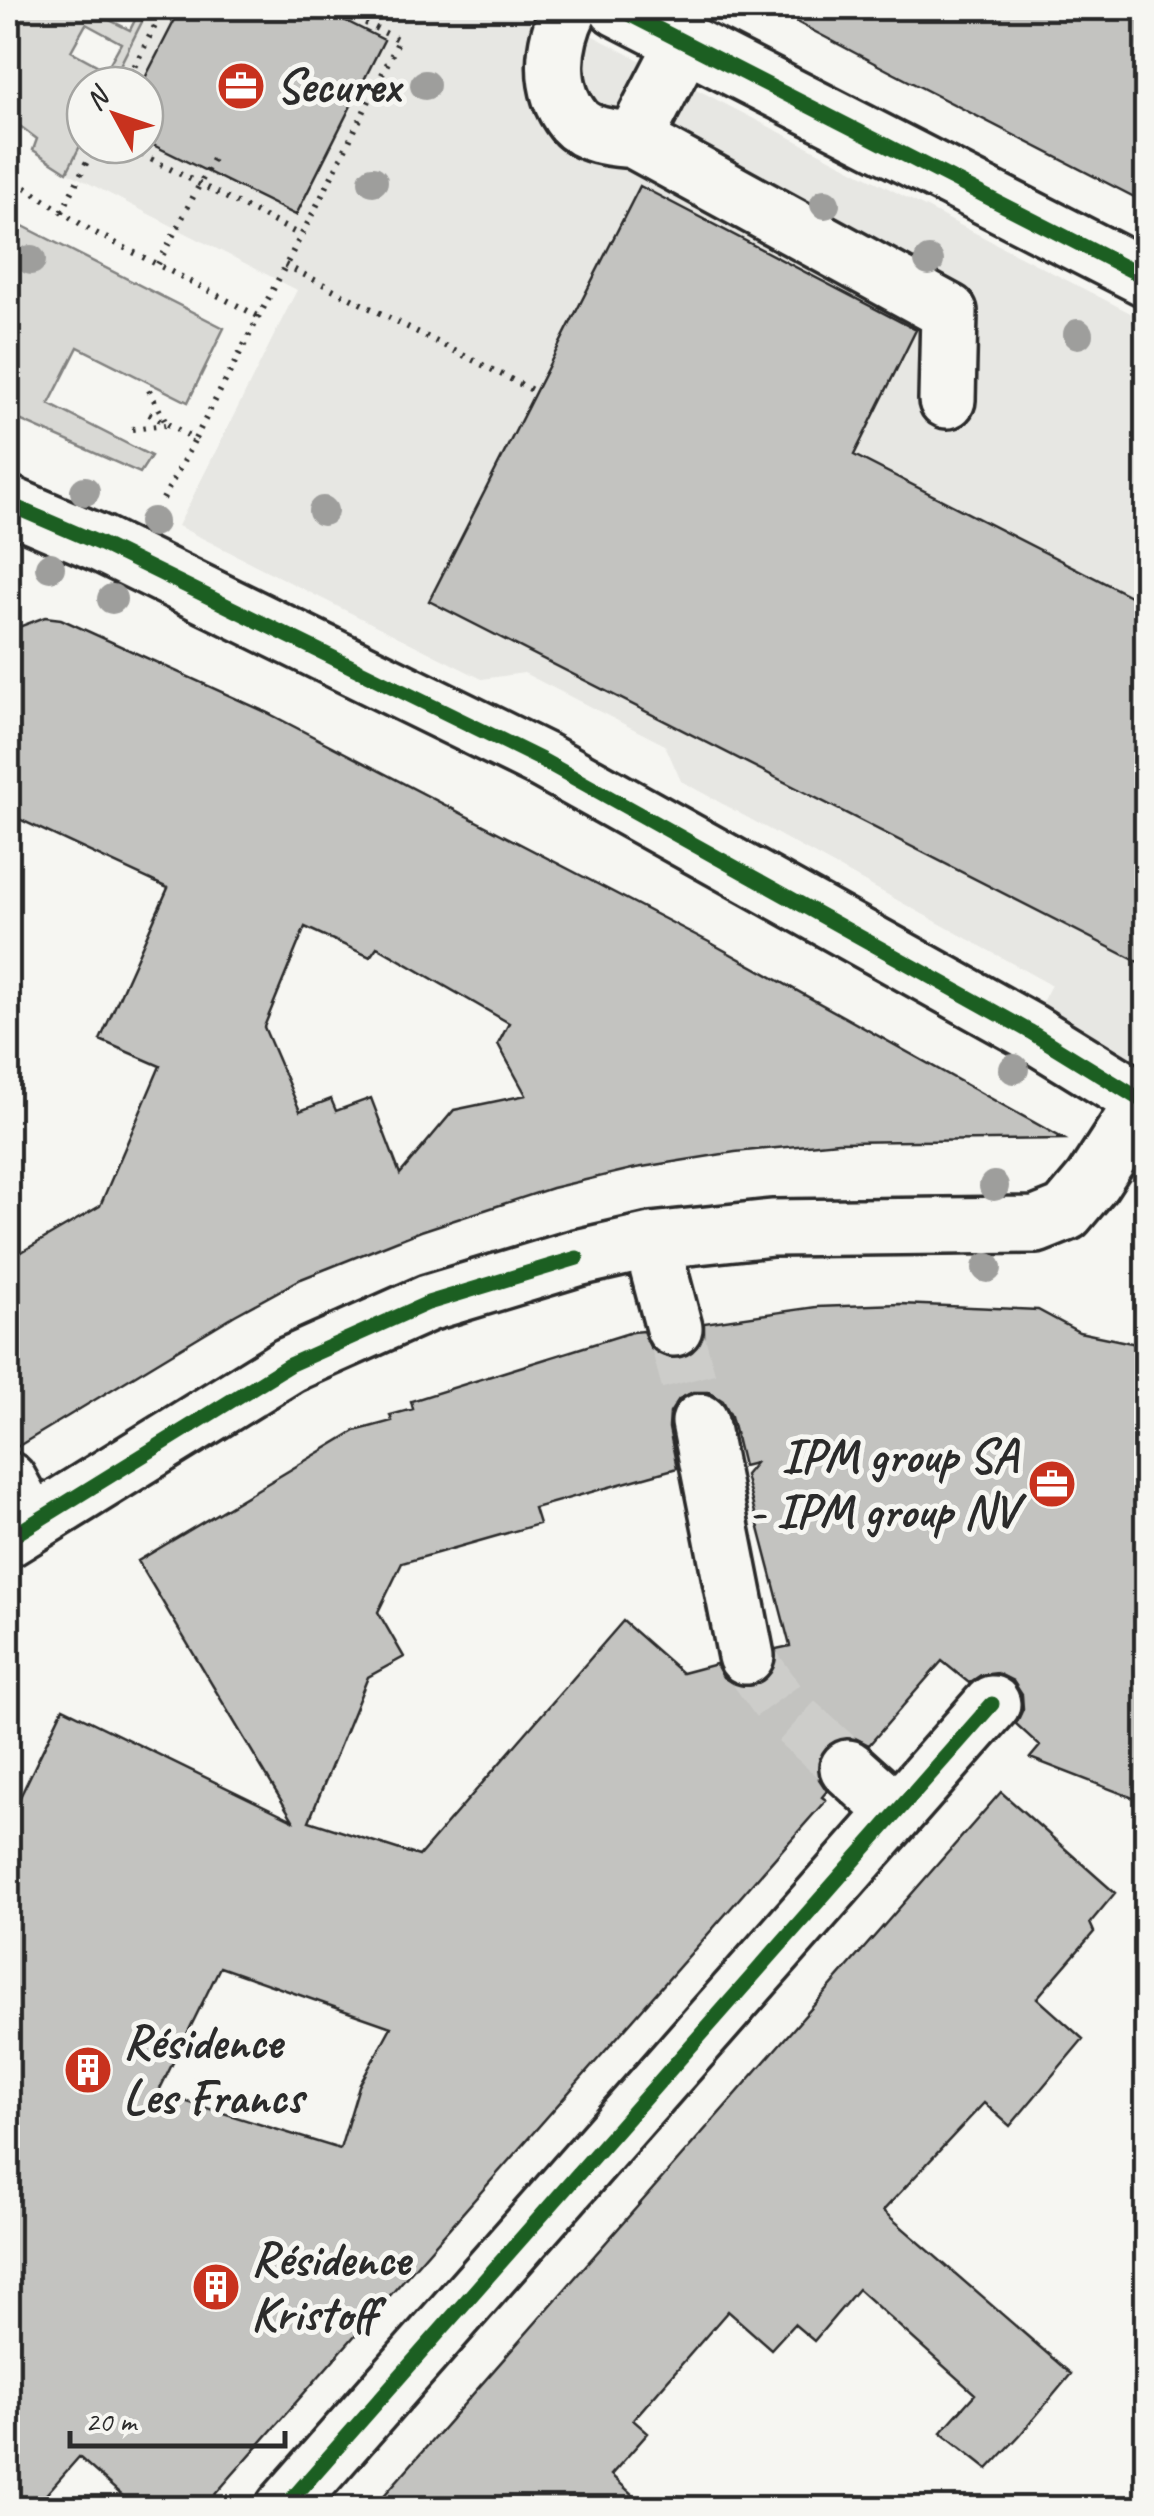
<svg xmlns="http://www.w3.org/2000/svg" width="1154" height="2516" font-family="Caveat,sans-serif">
	<style>
		.built { fill: #e7e7e3 }
		.green { fill: #d9d9d5; stroke: #828280; stroke-width: 2.5; fill-rule: evenodd }
		.building { fill: #c3c3c0; stroke: #2b2b2b; stroke-width: 2.5; fill-rule: evenodd }
		.lines { fill: none; stroke-linecap: round; stroke-linejoin: round }
		.minor-tunnel { stroke: #cdcdca; stroke-width: 55; stroke-dasharray: 55 28; stroke-linecap: butt }
		.minor-casing { stroke: #2b2b2b; stroke-width: 62 }
		.path { stroke: #2b2b2b; stroke-width: 6; stroke-dasharray: 2.5 8; stroke-linecap: butt }
		.minor { stroke: #f6f6f2; stroke-width: 55 }
		.cycleway-casing { stroke: #f6f6f2; stroke-width: 21 }
		.cycleway { stroke: #1b5e20; stroke-width: 15 }
		.tree { fill: #9e9e9c }
		.labels { text-anchor: middle; dominant-baseline: central; stroke-width: 10; stroke-linejoin: round; paint-order: stroke }
		.poi-label { font-size: 48px; font-weight: bold; fill: #2b2b2b; stroke: #f6f6f2; text-anchor: start }
	</style>
	<rect width="100%" height="100%" fill="#f6f6f2"/>
	<filter id="ink" filterUnits="userSpaceOnUse"><feTurbulence type="fractalNoise" baseFrequency=".01" numOctaves="2"/><feDisplacementMap in="SourceGraphic" scale="20" xChannelSelector="R" yChannelSelector="G"/><feConvolveMatrix kernelMatrix="1 2 1 2 8 2 1 2 1" color-interpolation-filters="sRGB"/></filter>
	<g filter="url(#ink)">
		<path class="built" d="M 149,8 L 539,8 L 1146,321 L 1146,1069 L 1041,1004 L 1051,985 L 681,781 L 665,745 L 524,673 L 482,679 L 178,526 L 297,290 L 67,172 L 85,136 L 85,145 L 145,145 L 145,85 L 110,85 Z"/>
		<path class="green" d="M 8,8 L 85,8 L 130,30 L 141,8 L 149,8 L 110,85 L 85,85 L 85,136 L 67,172 L 33,150 L 37,139 L 12,120 L 8,127 ZM 86,24 L 121,43 L 106,70 L 71,51 Z
			M 21,225 L 224,328 L 188,402 L 78,347 L 49,404 L 151,456 L 140,473 L 8,415 L 8,251 Z"/>
		<path class="building" d="M 181,8 L 320,8 L 384,40 L 296,215 L 145,141 L 145,78 Z
			M 770,8 L 1146,8 L 1146,203 L 893,73 Z
			M 640,186 L 916,330 L 854,455 L 1146,604 L 1146,966 L 429,601 Z
			M 45,617 L 61,619 L 268,713 L 711,943 L 1064,1139 L 838,1142 L 735,1152 L 636,1168 L 552,1188 L 421,1231 L 301,1279 L 235,1315 L 12,1450 L 8,1449 L 8,1260 L 100,1206 L 160,1066 L 100,1040 L 168,888 L 8,814 L 8,631 ZM 305,927 L 370,957 L 377,947 L 509,1023 L 498,1044 L 526,1095 L 454,1110 L 400,1174 L 371,1098 L 336,1111 L 331,1099 L 300,1111 L 264,1027 Z
			M 900,1304 L 1038,1310 L 1079,1332 L 1146,1346 L 1146,1803 L 1030,1758 L 1040,1746 L 1016,1724 L 1023,1709 L 1022,1695 L 1013,1681 L 997,1673 L 981,1675 L 969,1683 L 942,1661 L 869,1745 L 855,1738 L 839,1738 L 824,1748 L 817,1763 L 819,1779 L 827,1791 L 822,1797 L 826,1800 L 203,2508 L 136,2508 L 79,2457 L 34,2508 L 8,2508 L 8,1822 L 63,1708 L 293,1820 L 138,1561 L 355,1431 L 392,1421 L 390,1415 L 413,1409 L 411,1401 L 632,1332 L 643,1331 L 651,1349 L 665,1358 L 681,1358 L 697,1349 L 704,1337 L 704,1323 L 816,1307 ZM 693,1392 L 709,1392 L 723,1401 L 731,1416 L 743,1466 L 755,1463 L 745,1475 L 790,1646 L 776,1649 L 776,1665 L 767,1679 L 753,1686 L 737,1686 L 723,1677 L 716,1664 L 682,1673 L 623,1621 L 419,1856 L 309,1821 L 368,1677 L 404,1657 L 378,1612 L 402,1563 L 539,1524 L 534,1508 L 677,1468 L 669,1428 L 670,1413 L 679,1399 ZM 220,1967 L 391,2027 L 359,2086 L 340,2149 L 158,2093 Z
			M 1001,1792 L 1115,1893 L 1090,1923 L 1094,1932 L 1037,1998 L 1083,2039 L 1010,2126 L 984,2103 L 883,2211 L 1071,2374 L 1020,2435 L 988,2469 L 941,2432 L 975,2394 L 858,2289 L 814,2341 L 794,2324 L 771,2349 L 728,2311 L 633,2420 L 648,2433 L 611,2475 L 647,2508 L 373,2508 Z"/>
		<g class="lines">
			<path class="minor-tunnel" d="M 674,1328 L 700,1422
				M 746,1656 L 787,1713 L 848,1768"/>
			<g class="minor-casing">
				<path id="minor" d="M 570,8 C 553,42 547,88 574,121 C 588,137 615,138 634,140 L 685,42
					M 617,8 L 1146,278
					M 634,140 L 949,312 L 947,400
					M 8,504 L 101,544 L 542,760 L 1029,1031 L 1146,1103
					M 651,1241 L 674,1328
					M 700,1422 L 746,1656
					M 8,1480 L 32,1523
					M 8,1539 L 289,1365 L 428,1303 L 577,1258 L 651,1241 L 772,1228 L 1036,1225 L 1066,1213 L 1092,1182 L 1144,1102
					M 848,1768 L 897,1812
					M 284,2508 L 992,1704"/>
			</g>
			<path class="path" d="M 125,85 L 164,8
				M 123,145 L 300,235
				M 8,176 L 90,230 L 258,316
				M 62,212 L 95,145
				M 158,264 L 213,159
				M 285,265 L 536,392
				M 149,390 L 166,423
				M 149,414 L 195,439 L 326,188 L 399,40 L 336,8
				M 132,429 L 165,425
				M 163,499 L 195,439"/>
			<use href="#minor" class="minor"/>
			<g class="cycleway-casing">
				<path id="cycleway" d="M 617,8 L 1146,278
					M 8,504 L 101,544 L 542,760 L 1029,1031 L 1146,1103
					M 8,1539 L 289,1365 L 428,1303 L 577,1258
					M 284,2508 L 992,1704"/>
			</g>
			<use href="#cycleway" class="cycleway"/>
		</g>
		<g class="tree">
			<circle cx="425" cy="85" r="15"/>
			<circle cx="373" cy="181" r="15"/>
			<circle cx="825" cy="204" r="15"/>
			<circle cx="31" cy="260" r="15"/>
			<circle cx="929" cy="261" r="15"/>
			<circle cx="1078" cy="334" r="15"/>
			<circle cx="85" cy="491" r="15"/>
			<circle cx="323" cy="511" r="15"/>
			<circle cx="153" cy="522" r="15"/>
			<circle cx="50" cy="567" r="15"/>
			<circle cx="112" cy="599" r="15"/>
			<circle cx="1014" cy="1069" r="15"/>
			<circle cx="994" cy="1186" r="15"/>
			<circle cx="987" cy="1268" r="15"/>
		</g>
	</g>
	<defs>
		<g id="office-disc" transform="scale(2.5)"><circle r="9.5" fill="#c8321e" stroke="#f6f6f2"/><path d="M-6-3h4V-5.5h4V-3h4V5H-6ZM-1-4.5V-3h2v-1.5ZM-6 0V1H6V0Z" fill="#fff"/></g>
		<g id="building-disc" transform="scale(2.5)"><circle r="9.5" fill="#c8321e" stroke="#f6f6f2"/><path d="M-4-6H4V6H1V3H-1V6H-4ZM-2.5-4.3h1.7v1.8h-1.7ZM.8-4.3h1.7v1.8H.8ZM-2.5-1h1.7V.8h-1.7ZM.8-1h1.7V.8H.8Z" fill="#fff"/></g>
	</defs>
	<g fill-rule="evenodd">
		<use href="#office-disc" x="241" y="86"/>
		<use href="#office-disc" x="1052" y="1484"/>
		<use href="#building-disc" x="88" y="2070"/>
		<use href="#building-disc" x="216" y="2287"/>
	</g>
	<g class="labels">
		<g class="poi-label">
			<text x="276" y="86">Securex</text>
			<text x="1017" y="1456" text-anchor="end">IPM group SA<tspan x="1017" dy="55">- IPM group NV</tspan></text>
			<text x="123" y="2042">Résidence<tspan x="123" dy="55">Les Francs</tspan></text>
			<text x="251" y="2259">Résidence<tspan x="251" dy="55">Kristoff</tspan></text>
		</g>
	</g>
	<rect width="1154" height="2516" fill="none" stroke="#f6f6f2" stroke-width="40"/>
	<rect x="20" y="20" width="1114" height="2476" fill="none" stroke="#2b2b2b" stroke-width="4" filter="url(#ink)"/>
	<g transform="translate(115 115) rotate(310)"><circle r="48" fill="#f6f6f2" stroke="#a5a5a2" stroke-width="2.5"/>
	<path d="M0-8L18 38L0 25L-18 38Z" fill="#c8321e"/>
	<text y="-15" font-size="28" font-weight="bold" text-anchor="middle" fill="#2b2b2b">N</text>
	</g>
	<path d="M70 2431v15h215v-15" fill="none" stroke="#2b2b2b" stroke-width="5"/>
	<text x="85" y="2431" font-size="30" fill="#2b2b2b" stroke="#f6f6f2" stroke-width="8" paint-order="stroke">20 m</text>
</svg>
